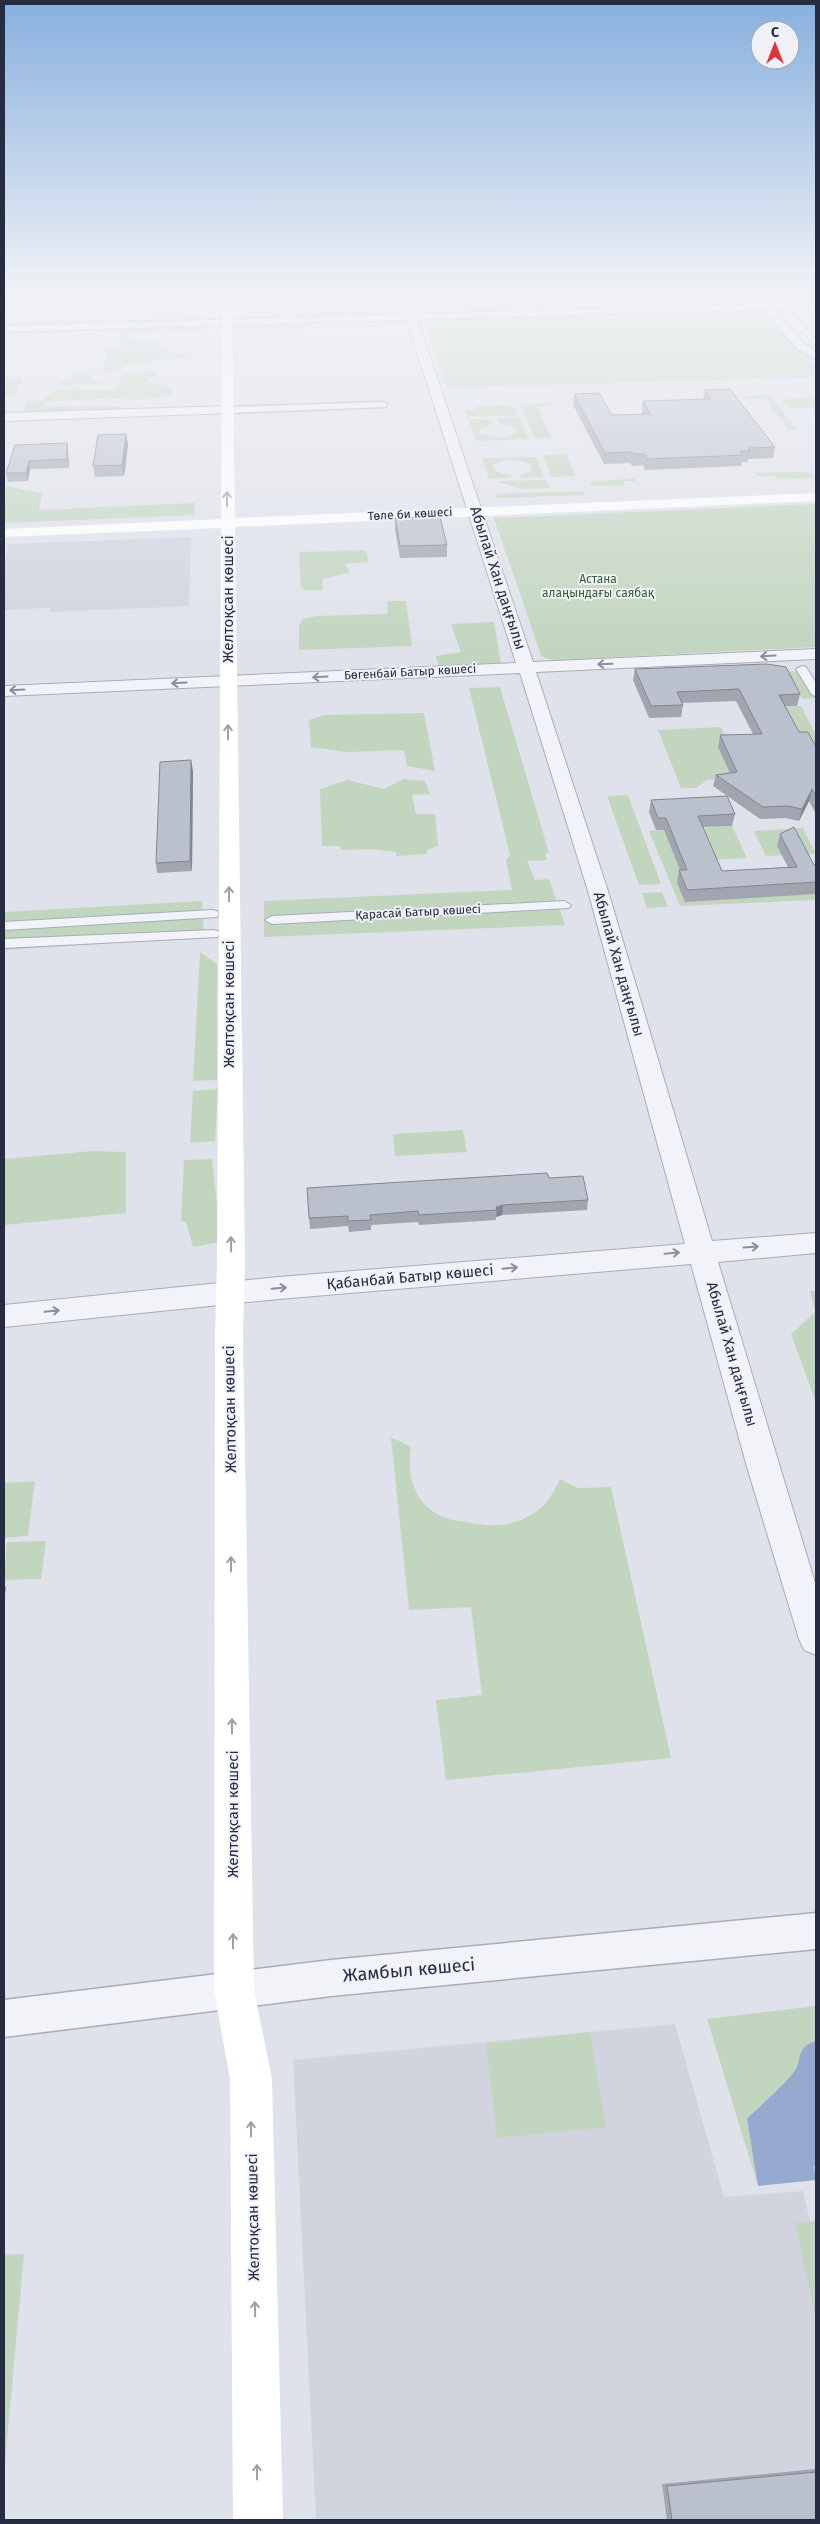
<svg xmlns="http://www.w3.org/2000/svg" width="820" height="2524" font-family="'Fira Sans',sans-serif">
	<style>
		.built { fill: #d1d4df }
		.green { fill: #c2d5bf }
		.water { fill: #96a9ce }
		.lines { fill: none; stroke-linecap: round; stroke-linejoin: round }
		.pedestrian-casing { stroke: #a8acb8; stroke-width: 2 }
		.minor-casing { stroke: #a8acb8; stroke-width: 3 }
		.tertiary-casing { stroke: #a8acb8; stroke-width: 2 }
		.pedestrian { fill: #f2f3f8; fill-rule: evenodd }
		.minor { fill: #f2f3f8; fill-rule: evenodd }
		.tertiary { fill: #f2f3f8; fill-rule: evenodd }
		.secondary { fill: #fff; fill-rule: evenodd }
		.wall { fill: #a1a5b0 }
		.shaded-wall { fill: #838690 }
		.building { fill: #bbc0cd; stroke: #838690 }
		.oneway { stroke: #9da0aa }
		.oneway2 { stroke: #8c909e }
		.labels { text-anchor: middle; dominant-baseline: central; stroke-width: 4; stroke-linejoin: round; paint-order: stroke }
		.far-street-label { font-size: 12px; fill: #262d43; stroke: #eff1f7 }
		.far-park-label { font-size: 12px; fill: #346032; stroke: #eff1f7 }
		.street-label { font-size: 15px; fill: #262d43; stroke: #eff1f7 }
		.near-street-label { font-size: 18px; fill: #262d43; stroke: #eff1f7 }
	</style>
	<rect width="100%" height="100%" fill="#dfe2ea"/>
	<path class="built" d="M 191,537 L 189,606 L 50,612 L 50,608 L 4,610 L 4,565 L 9,544 Z
		M 675,2024 L 724,2197 L 803,2191 L 816,2248 L 816,2520 L 316,2520 L 293,2060 Z"/>
	<path class="green" d="M 598,295 L 635,295 L 640,303 L 661,302 L 662,305 L 604,306 Z
		M 662,295 L 703,295 L 705,297 L 667,298 L 707,299 L 670,301 L 671,303 L 710,303 L 669,304 Z
		M 575,296 L 582,307 L 528,309 L 527,306 L 550,305 L 546,297 Z
		M 510,305 L 514,311 L 469,313 L 467,306 Z
		M 762,309 L 795,345 L 813,357 L 810,358 L 816,365 L 816,377 L 447,388 L 424,322 L 435,319 Z
		M 370,311 L 371,315 L 390,318 L 239,321 L 238,318 L 254,315 Z
		M 206,318 L 202,324 L 4,329 L 4,322 Z
		M 307,323 L 300,334 L 295,335 L 294,328 L 261,329 L 261,333 L 247,334 L 247,325 Z
		M 202,327 L 200,332 L 132,334 L 131,340 L 160,341 C 164,355 178,353 189,353 L 187,357 L 158,359 L 143,365 L 124,365 L 122,372 L 102,373 L 107,352 L 99,351 L 100,347 L 117,346 L 121,334 L 130,329 Z
		M 156,371 L 156,376 L 149,378 L 147,382 L 172,387 L 171,396 C 160,397 127,402 122,398 L 45,401 L 43,407 L 121,406 L 126,412 L 40,415 L 34,411 L 24,411 L 27,400 L 44,401 L 45,397 L 59,389 L 115,390 L 122,374 Z
		M 77,374 L 89,375 L 95,380 L 109,383 L 74,384 L 73,387 L 59,385 L 63,380 Z
		M 18,377 L 23,379 L 14,397 L 4,397 L 4,378 Z
		M 770,395 L 797,430 L 789,430 L 765,398 L 740,399 L 747,396 Z
		M 816,397 L 816,408 L 788,408 L 781,399 Z
		M 546,403 L 559,405 L 537,406 L 551,438 L 535,439 L 521,406 Z
		M 476,406 L 507,405 L 515,408 L 518,415 L 467,417 L 465,410 L 476,410 Z
		M 519,417 L 529,439 L 476,441 L 468,419 L 490,419 L 493,424 L 479,429 L 480,433 C 490,438 510,441 517,430 L 512,426 L 500,424 L 498,418 Z
		M 566,454 L 576,476 L 552,477 L 543,455 Z
		M 536,457 L 544,477 L 520,478 L 519,475 L 531,472 L 532,466 C 522,458 501,457 492,466 L 499,473 L 511,475 L 512,478 L 489,479 L 482,458 Z
		M 798,472 L 811,473 L 814,478 L 778,479 L 775,476 L 758,476 L 756,473 Z
		M 635,478 L 636,481 L 624,481 L 625,485 L 592,486 L 590,482 Z
		M 546,480 L 550,488 L 521,489 L 495,481 Z
		M 6,486 L 42,493 L 39,510 L 195,503 L 194,515 L 4,523 Z
		M 583,491 L 585,495 L 497,498 L 496,494 Z
		M 816,504 L 816,647 L 558,660 L 547,659 L 541,655 L 494,518 Z
		M 366,550 L 369,562 L 345,564 L 350,572 L 322,579 L 323,590 L 305,590 L 301,586 L 299,552 Z
		M 388,601 L 406,601 L 412,646 L 299,650 L 299,626 L 303,619 L 317,616 L 387,614 Z
		M 494,622 L 501,663 L 439,668 L 436,656 L 461,652 L 451,624 Z
		M 800,671 L 816,698 L 802,699 L 786,672 Z
		M 500,687 L 549,853 L 545,854 L 547,860 L 527,861 L 535,880 L 549,879 L 565,925 L 264,937 L 264,901 L 512,890 L 506,860 L 510,855 L 469,688 Z
		M 801,706 L 816,735 L 816,775 L 707,780 L 696,788 L 681,788 L 658,730 L 721,727 L 730,747 L 813,759 L 776,707 Z
		M 424,713 L 435,771 L 407,766 L 404,750 L 346,752 L 311,747 L 309,720 L 324,715 Z
		M 404,779 L 425,781 L 430,794 L 412,795 L 416,814 L 435,814 L 438,846 L 427,850 L 427,854 L 396,856 L 396,852 L 371,849 L 341,850 L 340,846 L 322,846 L 320,789 L 347,780 L 384,789 Z
		M 628,795 L 661,884 L 639,885 L 607,796 Z
		M 732,826 L 747,858 L 710,860 L 696,828 Z
		M 803,828 L 816,854 L 766,856 L 754,831 Z
		M 664,830 L 685,882 L 816,894 L 816,900 L 680,906 L 649,831 Z
		M 662,892 L 668,907 L 647,908 L 642,893 Z
		M 202,901 L 204,937 L 4,950 L 4,912 Z
		M 200,952 L 217,964 L 217,1080 L 193,1081 Z
		M 218,1089 L 215,1141 L 190,1143 L 193,1091 Z
		M 463,1130 L 467,1152 L 395,1156 L 393,1134 Z
		M 93,1151 L 126,1152 L 126,1213 L 4,1225 L 4,1159 Z
		M 212,1159 L 221,1242 L 193,1247 L 186,1222 L 181,1221 L 184,1160 Z
		M 810,1291 L 816,1291 L 816,1403 L 791,1334 L 815,1312 Z
		M 391,1437 L 411,1447 C 406,1474 415,1507 444,1517 C 450,1520 459,1521 466,1522 C 493,1528 519,1527 542,1507 C 550,1499 555,1489 560,1479 L 578,1488 L 611,1487 L 671,1758 L 446,1780 L 436,1700 L 482,1695 L 471,1607 L 409,1610 Z
		M 35,1481 L 28,1536 L 4,1538 L 4,1483 Z
		M 46,1541 L 41,1579 L 4,1580 L 7,1542 Z
		M 816,2006 L 816,2041 C 798,2047 802,2052 797,2067 C 793,2077 757,2109 747,2119 L 758,2186 L 707,2019 Z
		M 590,2032 L 606,2127 L 497,2138 L 486,2044 Z
		M 816,2221 L 816,2319 L 795,2223 Z
		M 24,2254 L 4,2474 L 4,2255 Z"/>
	<path class="water" d="M 816,2041 L 816,2166 L 814,2166 L 816,2180 L 758,2186 L 747,2119 C 757,2109 793,2077 797,2067 C 802,2052 798,2047 816,2041 Z"/>
	<g class="lines">
		<g class="pedestrian-casing">
			<path id="pedestrian" d="M 769,295 L 776,295 L 783,303 L 776,305 Z
				M 782,308 L 788,308 L 816,340 L 816,346 L 782,312 Z
				M 802,666 L 806,667 L 816,683 L 816,696 L 812,695 L 796,669 Z
				M 564,901 L 571,905 L 569,908 L 272,924 L 265,920 L 272,916 Z
				M 212,910 L 217,911 L 219,914 L 217,917 L 4,930 L 4,922 Z
				M 213,930 L 218,931 L 220,934 L 218,937 L 4,948 L 4,939 Z"/>
		</g>
		<g class="minor-casing">
			<path id="minor" d="M 761,295 L 770,303 L 816,302 L 816,308 L 774,309 L 804,344 L 816,352 L 816,359 L 796,348 L 764,309 L 4,332 L 4,326 L 760,304 L 755,298 Z
				M 382,402 L 386,403 L 386,407 L 227,413 L 221,410 L 227,407 Z
				M 816,1913 L 816,1949 L 331,1996 L 4,2037 L 4,2000 L 331,1960 Z"/>
		</g>
		<g class="tertiary-casing">
			<path id="tertiary" d="M 399,295 L 409,295 L 533,662 L 816,649 L 816,659 L 536,672 L 608,891 L 712,1241 L 816,1233 L 816,1253 L 718,1262 L 816,1586 L 816,1655 L 804,1650 L 799,1639 L 747,1467 L 691,1264 L 279,1299 L 4,1327 L 4,1305 L 279,1277 L 685,1244 L 588,891 L 520,673 L 4,696 L 4,686 L 516,663 Z
				M 227,406 L 231,407 L 233,410 L 231,413 L 4,421 L 4,413 Z"/>
		</g>
		<use href="#pedestrian" class="pedestrian"/>
		<use href="#minor" class="minor"/>
		<use href="#tertiary" class="tertiary"/>
		<path class="secondary" d="M 222,295 L 232,295 L 235,518 L 816,493 L 816,501 L 235,527 L 245,1262 L 243,1335 L 254,1990 L 272,2079 L 283,2520 L 233,2520 L 230,2079 L 214,1990 L 215,1335 L 217,1262 L 221,528 L 4,537 L 4,529 L 221,519 Z"/>
	</g>
	<path class="wall" d="M 308,295 L 329,295 L 329,296 L 308,296 Z
		M 447,295 L 473,295 L 473,299 L 448,299 Z
		M 785,295 L 816,295 L 816,300 L 790,300 Z
		M 705,390 L 775,447 L 773,458 L 748,459 L 748,462 L 742,462 L 741,466 L 645,470 L 643,465 L 632,466 L 630,463 L 604,464 L 573,405 L 574,394 L 612,415 L 643,414 L 642,412 L 643,401 L 703,399 Z
		M 126,434 L 128,445 L 124,476 L 95,477 L 93,466 Z
		M 67,443 L 68,452 L 69,468 L 30,469 L 28,481 L 8,482 L 6,473 L 15,445 Z
		M 395,518 L 447,545 L 447,557 L 400,558 L 395,530 Z
		M 635,669 L 800,694 L 797,706 L 785,706 L 799,732 L 816,747 L 816,814 L 809,801 L 799,821 L 785,818 L 760,819 L 713,786 L 716,775 L 730,773 L 718,747 L 720,735 L 753,734 L 736,701 L 682,703 L 683,705 L 681,717 L 649,718 L 633,680 Z
		M 193,771 L 192,871 L 157,873 L 156,863 Z
		M 651,800 L 735,814 L 732,826 L 703,827 L 722,871 L 788,867 L 777,846 L 780,834 L 814,865 L 816,865 L 816,894 L 685,902 L 677,883 L 679,870 L 680,870 L 664,830 L 656,830 L 649,812 Z
		M 549,1178 L 588,1200 L 587,1210 L 502,1215 L 496,1217 L 496,1220 L 419,1225 L 418,1222 L 371,1225 L 371,1230 L 349,1232 L 348,1226 L 310,1229 L 309,1218 Z
		M 815,2469 L 816,2470 L 816,2520 L 667,2520 L 662,2484 Z"/>
	<path class="shaded-wall" d="M 126,434 L 128,445 L 124,476 L 122,465 Z
		M 67,443 L 68,452 L 69,468 L 67,459 Z
		M 29,461 L 30,469 L 28,481 L 26,473 Z
		M 191,760 L 193,771 L 192,871 L 190,861 Z
		M 812,789 L 809,801 L 799,821 L 802,809 Z
		M 503,1205 L 502,1215 L 496,1217 L 497,1210 L 496,1207 Z
		M 4,1584 L 6,1588 L 4,1600 Z"/>
	<path class="building" d="M 730,389 L 775,447 L 748,448 L 750,451 L 740,451 L 743,455 L 647,459 L 644,454 L 633,454 L 632,452 L 605,453 L 574,394 L 599,393 L 612,415 L 650,414 L 643,401 L 711,399 L 705,390 Z
		M 126,434 L 122,465 L 93,466 L 98,435 Z
		M 67,443 L 67,459 L 29,461 L 26,473 L 6,473 L 15,445 Z
		M 440,517 L 447,545 L 400,546 L 395,518 Z
		M 767,664 L 786,667 L 800,694 L 779,695 L 799,732 L 808,732 L 816,747 L 816,796 L 812,789 L 802,809 L 788,806 L 763,807 L 716,775 L 737,772 L 720,735 L 762,734 L 739,689 L 677,692 L 683,705 L 651,706 L 635,669 Z
		M 191,760 L 190,861 L 156,863 L 160,762 Z
		M 727,796 L 735,814 L 698,816 L 722,871 L 797,867 L 780,834 L 794,827 L 814,865 L 816,865 L 816,882 L 687,890 L 679,870 L 687,870 L 666,818 L 658,818 L 651,800 Z
		M 547,1173 L 549,1178 L 583,1176 L 588,1200 L 503,1205 L 496,1207 L 497,1210 L 419,1215 L 418,1211 L 370,1215 L 371,1220 L 348,1221 L 348,1216 L 309,1218 L 307,1188 Z
		M 816,2472 L 816,2520 L 672,2520 L 667,2486 Z"/>
	<defs><path id="oneway-shaft" d="M-6 0H5M1.5-3L5.5 0L1.5 3" fill="none" stroke-width="1.6" stroke-linecap="round" stroke-linejoin="round" transform="scale(1.25)"/></defs>
	<g class="oneway">
		<use href="#oneway-shaft" transform="translate(227 499) rotate(-90)"/>
		<use href="#oneway-shaft" transform="translate(228 732) rotate(-90)"/>
		<use href="#oneway-shaft" transform="translate(229 894) rotate(-90)"/>
		<use href="#oneway-shaft" transform="translate(231 1244) rotate(-91)"/>
		<use href="#oneway-shaft" transform="translate(231 1564) rotate(-90)"/>
		<use href="#oneway-shaft" transform="translate(232 1726) rotate(-90)"/>
		<use href="#oneway-shaft" transform="translate(233 1941) rotate(-90)"/>
		<use href="#oneway-shaft" transform="translate(251 2129) rotate(-91)"/>
		<use href="#oneway-shaft" transform="translate(255 2309) rotate(-91)"/>
		<use href="#oneway-shaft" transform="translate(257 2472) rotate(-91)"/>
	</g>
	<g class="oneway2">
		<use href="#oneway-shaft" transform="translate(768 656) rotate(177)"/>
		<use href="#oneway-shaft" transform="translate(605 664) rotate(178)"/>
		<use href="#oneway-shaft" transform="translate(320 677) rotate(177)"/>
		<use href="#oneway-shaft" transform="translate(179 683) rotate(177)"/>
		<use href="#oneway-shaft" transform="translate(17 690) rotate(177)"/>
		<use href="#oneway-shaft" transform="translate(751 1247) rotate(-4)"/>
		<use href="#oneway-shaft" transform="translate(672 1253) rotate(-5)"/>
		<use href="#oneway-shaft" transform="translate(510 1268) rotate(-5)"/>
		<use href="#oneway-shaft" transform="translate(279 1288) rotate(-5)"/>
		<use href="#oneway-shaft" transform="translate(52 1311) rotate(-6)"/>
	</g>
	<linearGradient id="sky" x2="0" y2="1"><stop stop-color="#87b0de"/><stop offset="0.45" stop-color="#f1f2f6"/><stop offset="1" stop-color="#f1f2f6" stop-opacity="0"/></linearGradient>
	<rect width="820" height="649" fill="url(#sky)"/>
	<g class="labels">
		<g class="far-street-label">
			<text transform="translate(410 514) rotate(-3)">Төле би көшесі</text>
			<text transform="translate(410 672) rotate(-3)">Бөгенбай Батыр көшесі</text>
			<text transform="translate(418 912) rotate(-3)">Қарасай Батыр көшесі</text>
		</g>
		<g class="far-park-label">
			<text x="598" y="579">Астана<tspan x="598" dy="14">алаңындағы саябақ</tspan></text>
		</g>
		<g class="street-label">
			<text transform="translate(498 578) rotate(72)">Абылай Хан даңғылы</text>
			<text transform="translate(228 599) rotate(-90)">Желтоқсан көшесі</text>
			<text transform="translate(619 964) rotate(74)">Абылай Хан даңғылы</text>
			<text transform="translate(229 1004) rotate(-90)">Желтоқсан көшесі</text>
			<text transform="translate(410 1277) rotate(-5)">Қабанбай Батыр көшесі</text>
			<text transform="translate(732 1354) rotate(74)">Абылай Хан даңғылы</text>
			<text transform="translate(230 1409) rotate(-91)">Желтоқсан көшесі</text>
			<text transform="translate(233 1814) rotate(-90)">Желтоқсан көшесі</text>
			<text transform="translate(253 2217) rotate(-91)">Желтоқсан көшесі</text>
		</g>
		<g class="near-street-label">
			<text transform="translate(409 1970) rotate(-5)">Жамбыл көшесі</text>
		</g>
	</g>
	<rect width="820" height="2524" fill="none" stroke="#262d43" stroke-width="10"/>
	<g transform="translate(775 45)"><circle r="24" fill="#eff1f7" stroke="#9fa3af"/>
	<path d="M0-4L9 19L0 12L-9 19Z" fill="#dc3639"/>
	<text y="-8" font-size="14" font-weight="bold" text-anchor="middle" fill="#262d43">С</text>
	</g>
</svg>
